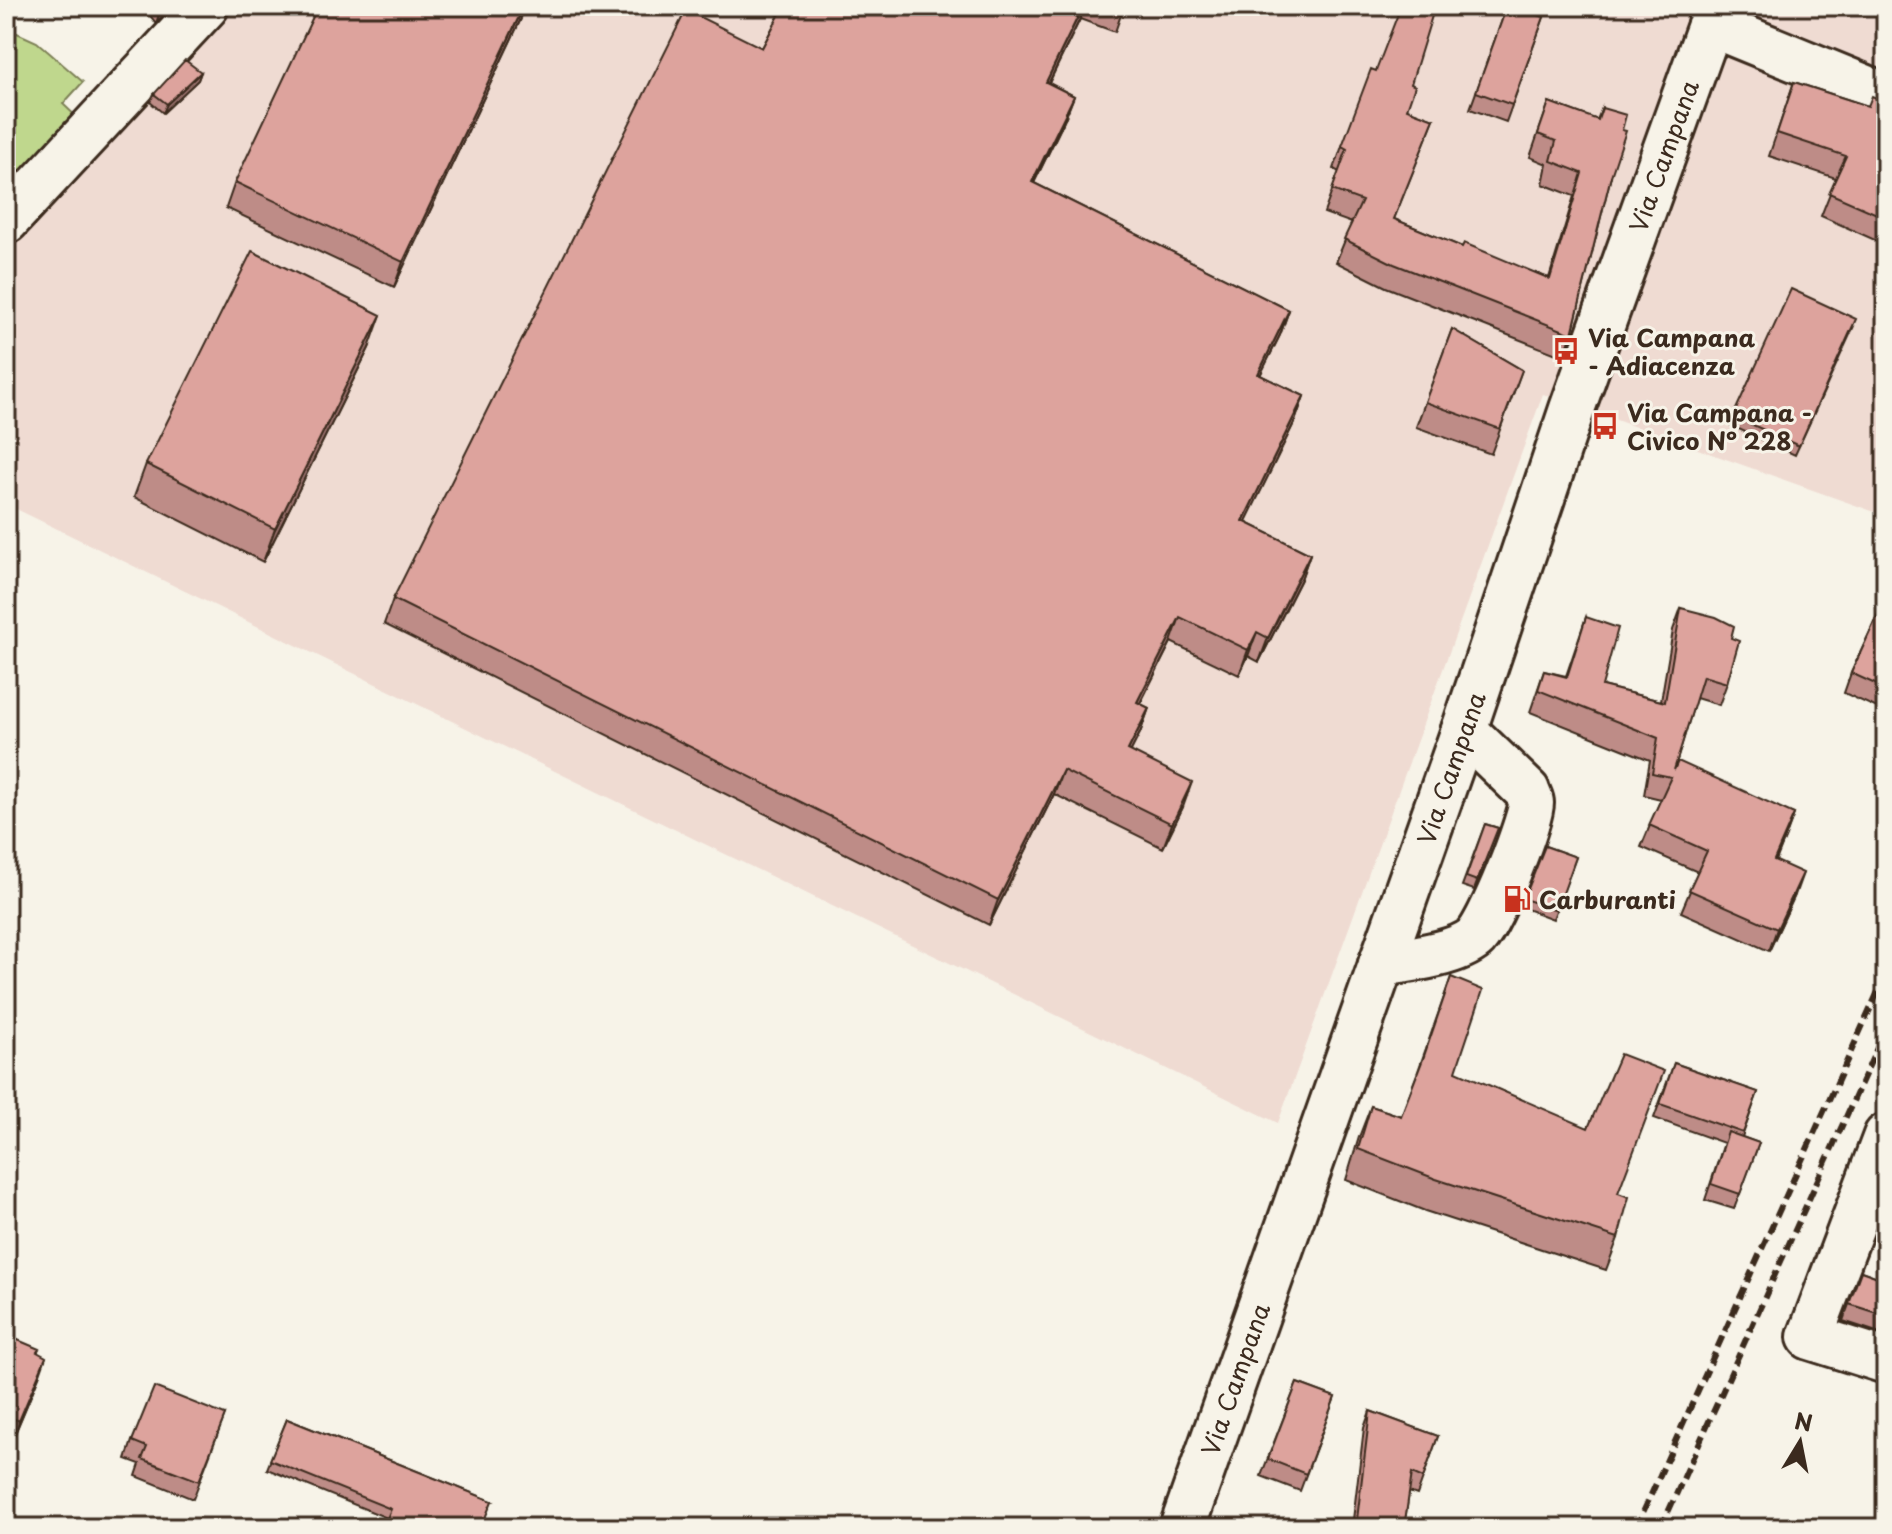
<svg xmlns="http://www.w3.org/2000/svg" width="1892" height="1534" font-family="'Playpen Sans',sans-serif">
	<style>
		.built { fill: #efdbd2 }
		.green { fill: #bfd78d; stroke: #7d8056; stroke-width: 2 }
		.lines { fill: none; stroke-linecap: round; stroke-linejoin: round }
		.minor-casing { stroke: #3b2a1e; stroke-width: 50 }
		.minor { stroke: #f7f3e8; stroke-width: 44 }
		.rail { stroke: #3b2a1e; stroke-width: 6; stroke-dasharray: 12 6; stroke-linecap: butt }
		.wall { fill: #be8c87; stroke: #3b2a1e; stroke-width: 2 }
		.shaded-wall { fill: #9b726e; stroke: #3b2a1e; stroke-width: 2 }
		.building { fill: #dda39d; stroke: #3b2a1e; stroke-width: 2 }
		.labels { text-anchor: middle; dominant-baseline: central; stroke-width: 6; stroke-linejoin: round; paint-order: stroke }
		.street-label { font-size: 24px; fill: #3b2a1e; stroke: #f7f3e8 }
		.poi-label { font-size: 24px; font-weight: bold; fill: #3b2a1e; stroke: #f7f3e8; text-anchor: start }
	</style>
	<rect width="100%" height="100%" fill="#f7f3e8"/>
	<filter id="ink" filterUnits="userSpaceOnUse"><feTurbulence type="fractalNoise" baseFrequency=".0125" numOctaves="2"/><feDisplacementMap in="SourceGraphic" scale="16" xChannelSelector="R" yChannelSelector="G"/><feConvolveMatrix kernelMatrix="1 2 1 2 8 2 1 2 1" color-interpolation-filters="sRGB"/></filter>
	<g filter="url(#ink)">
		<path class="built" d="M 227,6 L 1886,6 L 1886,516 L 1543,394 L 1278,1123 L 6,504 L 6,245 L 141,95 Z"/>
		<path class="green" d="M 6,28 L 37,42 L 83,82 L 63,104 L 82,122 L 6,204 Z"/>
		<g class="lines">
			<g class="minor-casing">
				<g id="minor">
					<path d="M 1710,24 L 1886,96"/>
					<path d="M 6,221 L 206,6"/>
					<path d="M 1381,964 C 1406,960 1455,955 1475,938 C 1489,927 1531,821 1531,803 C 1531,799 1528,795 1527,791 L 1464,730"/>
					<path d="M 1886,1136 L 1810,1337 L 1886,1361"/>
					<path id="s1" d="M 1182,1528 L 1464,730 L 1572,409 L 1717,6"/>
				</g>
			</g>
			<use href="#minor" class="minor"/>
			<path class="rail" d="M 1636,1528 L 1886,974
				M 1661,1528 L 1886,1028"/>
		</g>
		<path class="wall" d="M 145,6 L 172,6 L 156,23 L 144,8 Z
			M 761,6 L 1124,6 L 1115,32 L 1080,19 L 1049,83 L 1074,96 L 1064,121 L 1034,183 L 1289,310 L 1280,335 L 1260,375 L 1304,396 L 1295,421 L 1245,522 L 1310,554 L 1301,579 L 1259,662 L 1248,656 L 1239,675 L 1171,642 L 1140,704 L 1149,708 L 1140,733 L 1130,751 L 1183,807 L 1163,848 L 1054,794 L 989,925 L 384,624 L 393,599 L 762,48 L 779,15 Z
			M 1507,6 L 1544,17 L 1506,122 L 1470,109 Z
			M 520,21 L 394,287 L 226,208 L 235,182 Z
			M 1376,71 L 1411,84 L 1407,109 L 1434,119 L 1394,219 L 1462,247 L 1549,278 L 1574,196 L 1543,184 L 1547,164 L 1530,157 L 1549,102 L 1597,120 L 1602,108 L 1611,176 L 1572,334 L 1564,357 L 1386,287 L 1336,262 L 1352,223 L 1324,213 L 1339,172 L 1334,169 L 1342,146 Z
			M 201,72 L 198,80 L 163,113 L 150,102 L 154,94 Z
			M 1794,82 L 1868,106 L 1886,102 L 1886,245 L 1821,216 L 1836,178 L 1769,156 Z
			M 1853,328 L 1795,455 L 1730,425 L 1733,416 Z
			M 1452,329 L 1522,370 L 1491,454 L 1416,427 Z
			M 369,348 L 263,562 L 134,497 L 146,464 Z
			M 1886,597 L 1886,712 L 1844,693 L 1851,673 Z
			M 1681,608 L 1731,638 L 1727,683 L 1719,705 L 1696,698 L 1674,770 L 1794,814 L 1776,861 L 1795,895 L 1769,951 L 1681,912 L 1698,872 L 1641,847 L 1661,799 L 1644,795 L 1650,760 L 1530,712 L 1544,671 L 1566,676 L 1586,617 L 1602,686 L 1661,701 L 1673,630 Z
			M 1485,824 L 1498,828 L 1474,890 L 1462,886 Z
			M 1545,846 L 1576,857 L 1553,919 L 1521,907 Z
			M 1451,977 L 1456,1071 L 1618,1193 L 1618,1238 L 1606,1270 L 1425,1211 L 1346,1180 L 1359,1137 L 1371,1106 L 1401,1116 L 1417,1074 Z
			M 1674,1063 L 1758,1092 L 1742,1137 L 1759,1143 L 1734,1209 L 1705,1200 L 1724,1143 L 1654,1118 Z
			M 1861,1271 L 1886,1280 L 1886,1335 L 1843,1321 Z
			M 6,1335 L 38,1352 L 40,1374 L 13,1438 L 6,1435 Z
			M 1297,1383 L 1335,1397 L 1300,1491 L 1261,1476 Z
			M 1370,1411 L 1438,1436 L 1417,1495 L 1409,1492 L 1404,1528 L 1352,1528 L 1364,1428 Z
			M 225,1415 L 193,1499 L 136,1476 L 140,1464 L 126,1459 L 132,1441 Z
			M 287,1419 L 492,1501 L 387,1518 L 267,1469 Z"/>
		<path class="shaded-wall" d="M 162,6 L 172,6 L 156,23 Z
			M 524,6 L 525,6 L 520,21 L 394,287 L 403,262 Z
			M 1083,6 L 1085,6 L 1080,19 L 1037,107 L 1046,82 Z
			M 201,72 L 198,80 L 163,113 L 167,104 Z
			M 1074,96 L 1064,121 L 1022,207 L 1032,182 Z
			M 1289,310 L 1280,335 L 1249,398 L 1258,374 Z
			M 381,315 L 369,348 L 263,562 L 275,529 Z
			M 1304,396 L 1295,421 L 1234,546 L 1243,521 Z
			M 1310,554 L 1301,579 L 1259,662 L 1268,638 Z
			M 1180,617 L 1171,642 L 1128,727 L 1137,702 Z
			M 1257,632 L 1248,656 L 1239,675 L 1248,650 Z
			M 1149,708 L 1140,733 L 1119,775 L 1128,750 Z
			M 1063,770 L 1054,794 L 989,925 L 998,900 Z
			M 1192,782 L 1183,807 L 1163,848 L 1172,824 Z
			M 1794,814 L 1786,836 L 1766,882 L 1774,860 Z
			M 1803,873 L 1795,895 L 1769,951 L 1777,929 Z
			M 46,1357 L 40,1374 L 13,1438 L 19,1421 Z"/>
		<path class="building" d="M 318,6 L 524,6 L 403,262 L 235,182 Z
			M 784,6 L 1083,6 L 1046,82 L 1074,96 L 1032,182 L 1289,310 L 1258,374 L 1304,396 L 1243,521 L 1310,554 L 1268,638 L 1257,632 L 1248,650 L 1180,617 L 1137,702 L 1149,708 L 1128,750 L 1192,782 L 1172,824 L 1063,770 L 998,900 L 393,599 L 686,10 L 762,48 Z
			M 1401,6 L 1435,6 L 1411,84 L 1415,86 L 1407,109 L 1434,119 L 1394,219 L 1462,247 L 1464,243 L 1550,279 L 1582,173 L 1551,161 L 1556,141 L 1538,134 L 1549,102 L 1598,120 L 1602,108 L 1626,115 L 1622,130 L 1626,131 L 1611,176 L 1572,334 L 1394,264 L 1344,239 L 1362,201 L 1332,190 L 1347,149 L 1342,146 L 1371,69 L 1376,71 Z
			M 1507,6 L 1512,6 L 1544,17 L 1512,105 L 1476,92 Z
			M 185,60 L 201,72 L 167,104 L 154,94 Z
			M 1794,82 L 1868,106 L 1872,96 L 1886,102 L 1886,218 L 1829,193 L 1846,156 L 1777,133 Z
			M 252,251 L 381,315 L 275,529 L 146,464 Z
			M 1791,289 L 1856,319 L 1799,446 L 1733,416 Z
			M 1452,329 L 1522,370 L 1500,429 L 1425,402 Z
			M 1886,597 L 1886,689 L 1851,673 Z
			M 1681,608 L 1716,617 L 1734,626 L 1731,638 L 1739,641 L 1727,683 L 1703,676 L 1674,770 L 1678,761 L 1794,814 L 1774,860 L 1803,873 L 1777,929 L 1689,890 L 1707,851 L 1649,825 L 1671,777 L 1652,773 L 1658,738 L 1538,690 L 1544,671 L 1567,677 L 1586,617 L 1618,628 L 1602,686 L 1665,702 Z
			M 1485,824 L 1498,828 L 1477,881 L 1466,877 Z
			M 1545,846 L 1576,857 L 1557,910 L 1524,899 Z
			M 1451,977 L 1483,990 L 1456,1071 L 1588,1128 L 1620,1054 L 1664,1071 L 1618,1193 L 1629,1197 L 1618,1238 L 1436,1179 L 1358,1149 L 1371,1106 L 1401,1116 L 1423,1059 Z
			M 1674,1063 L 1758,1092 L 1743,1133 L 1660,1104 Z
			M 1728,1132 L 1759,1143 L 1740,1194 L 1711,1184 Z
			M 1861,1271 L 1886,1280 L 1886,1316 L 1849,1304 Z
			M 6,1335 L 39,1349 L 37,1352 L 46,1357 L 19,1421 L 6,1415 Z
			M 1297,1383 L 1335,1397 L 1306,1474 L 1268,1459 Z
			M 154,1387 L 225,1415 L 199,1481 L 142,1459 L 147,1447 L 132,1441 Z
			M 1370,1411 L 1438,1436 L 1423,1478 L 1412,1473 L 1404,1528 L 1356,1528 Z
			M 287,1419 L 492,1501 L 481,1528 L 383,1528 L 391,1509 L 270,1460 Z"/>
	</g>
	<defs>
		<g id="bus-bare" transform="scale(2.16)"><path d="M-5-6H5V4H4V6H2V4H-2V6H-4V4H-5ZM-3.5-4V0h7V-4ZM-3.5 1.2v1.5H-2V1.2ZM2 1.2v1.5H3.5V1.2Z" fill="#c8321e" stroke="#f7f3e8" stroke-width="2.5" paint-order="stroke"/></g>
		<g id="fuel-bare" transform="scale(2.16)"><path d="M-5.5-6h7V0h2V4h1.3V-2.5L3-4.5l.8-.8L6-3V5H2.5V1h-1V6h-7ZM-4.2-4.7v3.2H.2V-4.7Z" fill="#c8321e" stroke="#f7f3e8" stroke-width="2.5" paint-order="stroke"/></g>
	</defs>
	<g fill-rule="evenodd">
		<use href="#bus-bare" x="1566" y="351"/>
		<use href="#bus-bare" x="1605" y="426"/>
		<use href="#fuel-bare" x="1517" y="899"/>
	</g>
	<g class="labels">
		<g class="street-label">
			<text stroke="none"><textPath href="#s1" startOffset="1454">Via Campana</textPath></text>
			<text stroke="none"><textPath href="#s1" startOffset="806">Via Campana</textPath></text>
			<text stroke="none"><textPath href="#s1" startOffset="158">Via Campana</textPath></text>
		</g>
		<g class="poi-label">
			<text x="1588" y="337">Via Campana<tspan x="1588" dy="28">- Adiacenza</tspan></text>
			<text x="1627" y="412">Via Campana -<tspan x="1627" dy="28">Civico N° 228</tspan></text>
			<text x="1539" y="899">Carburanti</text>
		</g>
	</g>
	<rect width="1892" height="1534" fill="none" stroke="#f7f3e8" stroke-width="32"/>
	<rect x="16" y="16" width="1860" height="1502" fill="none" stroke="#3b2a1e" stroke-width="3" filter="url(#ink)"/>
	<g transform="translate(1800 1442) rotate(10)" stroke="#f7f3e8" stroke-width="6" paint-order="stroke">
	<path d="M0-6L14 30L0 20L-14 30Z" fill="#3b2a1e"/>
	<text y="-12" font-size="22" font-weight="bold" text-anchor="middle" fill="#3b2a1e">N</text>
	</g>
</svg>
